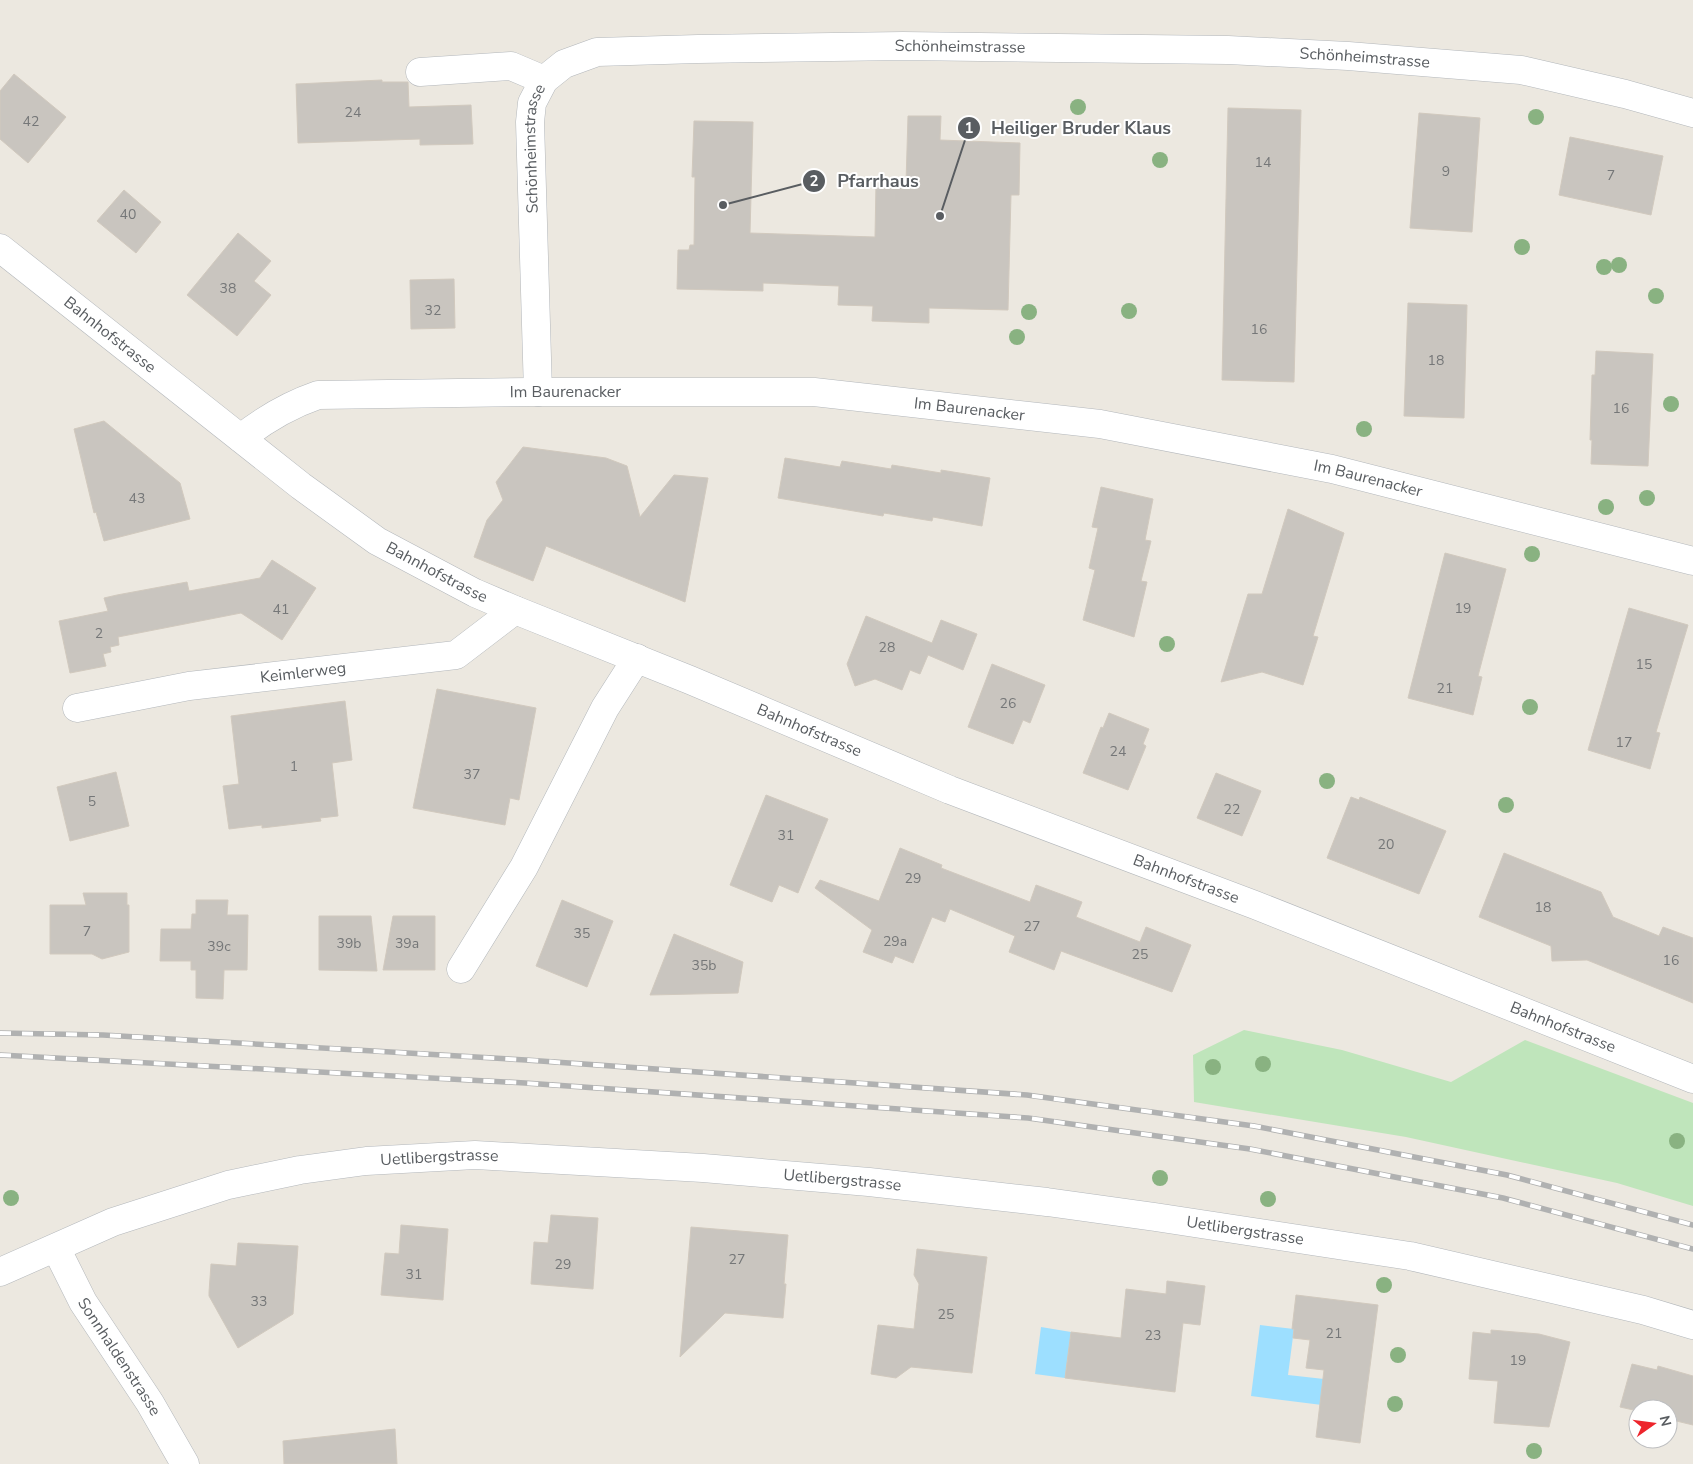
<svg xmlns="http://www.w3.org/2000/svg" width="1693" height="1464" font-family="'Nunito Sans',sans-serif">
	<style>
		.green { fill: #bfe5bb }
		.water { fill: #9ddfff }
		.building { fill: #c9c5bf; stroke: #d1c9be }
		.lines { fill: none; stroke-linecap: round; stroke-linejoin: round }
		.minor-casing { stroke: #b3b7bb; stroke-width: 29 }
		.minor { stroke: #fff; stroke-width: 28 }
		.rail-casing { stroke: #b0b1b1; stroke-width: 5.5 }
		.rail { stroke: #fff; stroke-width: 4; stroke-dasharray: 11; stroke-linecap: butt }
		.tree { fill: #89b281 }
		.labels { text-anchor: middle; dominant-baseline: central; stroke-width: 4; stroke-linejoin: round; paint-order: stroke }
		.number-label { font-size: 14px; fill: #757778 }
		.street-label { font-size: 16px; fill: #595d61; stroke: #fff }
		.leader { fill: none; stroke: #595d61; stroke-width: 2 }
		.callout-dot { fill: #595d61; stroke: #fff; stroke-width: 2 }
		.mark-label { font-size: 15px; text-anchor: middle; font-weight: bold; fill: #fff }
		.callout-label { font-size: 18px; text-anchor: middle; font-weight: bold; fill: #595d61; stroke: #fff; stroke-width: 4; stroke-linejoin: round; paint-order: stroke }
	</style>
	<rect width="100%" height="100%" fill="#ece8e0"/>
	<path class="green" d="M 1244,1030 L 1342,1050 L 1451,1082 L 1525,1040 L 1693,1103 L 1693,1206 L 1617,1183 L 1406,1137 L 1194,1102 L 1193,1055 Z"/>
	<path class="water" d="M 1260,1325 L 1294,1329 L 1288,1375 L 1324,1379 L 1322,1405 L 1251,1396 Z
		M 1041,1327 L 1071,1332 L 1065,1378 L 1035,1374 Z"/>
	<path class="building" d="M 14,74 L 66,117 L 28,163 L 0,139 L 0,91 Z
		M 382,80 L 382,82 L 408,82 L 409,107 L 471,105 L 473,144 L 420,145 L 420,139 L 298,143 L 296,84 Z
		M 1228,108 L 1301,110 L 1294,382 L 1222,380 Z
		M 1419,113 L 1480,118 L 1472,232 L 1410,228 Z
		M 908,116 L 941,116 L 940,140 L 1020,143 L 1019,195 L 1011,195 L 1008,310 L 929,308 L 929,323 L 872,321 L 873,306 L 838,305 L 839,286 L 763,283 L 763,291 L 677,289 L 678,250 L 689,250 L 690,245 L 694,245 L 695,177 L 692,177 L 694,121 L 753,122 L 750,233 L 875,237 L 876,183 L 906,183 Z
		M 1570,137 L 1663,156 L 1651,215 L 1559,195 Z
		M 124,190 L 161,222 L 136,253 L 97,221 Z
		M 238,233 L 271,261 L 254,281 L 271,295 L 237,336 L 187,295 Z
		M 454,279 L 455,328 L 411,329 L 410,280 Z
		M 1408,303 L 1467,305 L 1464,418 L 1404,416 Z
		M 1596,351 L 1653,354 L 1648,466 L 1591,464 L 1592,440 L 1590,440 L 1592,375 L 1595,375 Z
		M 104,421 L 180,483 L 190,519 L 104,541 L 96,512 L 94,513 L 74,429 Z
		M 523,447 L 606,458 L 627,466 L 640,517 L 674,475 L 708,478 L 685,602 L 546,546 L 533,581 L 474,557 L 487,520 L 503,500 L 496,482 Z
		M 785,458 L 840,467 L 842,461 L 891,469 L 892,465 L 941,473 L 941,470 L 990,478 L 982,526 L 933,517 L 932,521 L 884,513 L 883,516 L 778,498 Z
		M 1101,487 L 1153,499 L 1145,540 L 1151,541 L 1141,581 L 1147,582 L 1134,637 L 1083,620 L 1095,570 L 1089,568 L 1098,528 L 1092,527 Z
		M 1288,509 L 1344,533 L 1313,636 L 1318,637 L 1303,685 L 1262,672 L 1221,682 L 1248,594 L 1262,594 Z
		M 1445,553 L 1506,569 L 1478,676 L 1482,677 L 1473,715 L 1408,698 Z
		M 272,560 L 316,588 L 282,640 L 241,613 L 118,637 L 119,645 L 110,647 L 111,652 L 103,654 L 106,666 L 70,673 L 59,621 L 108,611 L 104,598 L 117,595 L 187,582 L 189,591 L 260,578 Z
		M 1629,608 L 1688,625 L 1656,732 L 1660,733 L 1650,769 L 1588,750 Z
		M 866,616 L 932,643 L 941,620 L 977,634 L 963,670 L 928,655 L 920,674 L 910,670 L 902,690 L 875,679 L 855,686 L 847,664 Z
		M 992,664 L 1045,685 L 1030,723 L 1023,720 L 1013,744 L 968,727 Z
		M 437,689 L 536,708 L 519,800 L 510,798 L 505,825 L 413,808 Z
		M 345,701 L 352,760 L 332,763 L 338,816 L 320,818 L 321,821 L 262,828 L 262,825 L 229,829 L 223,786 L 239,784 L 231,716 Z
		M 1109,713 L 1149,729 L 1143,744 L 1146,746 L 1128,790 L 1083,773 L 1101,727 L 1103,728 Z
		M 116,772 L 129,826 L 70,841 L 57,787 Z
		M 1216,773 L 1261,791 L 1242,836 L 1197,818 Z
		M 766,795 L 828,819 L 798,893 L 779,885 L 772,902 L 730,885 Z
		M 1351,797 L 1359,800 L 1360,797 L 1446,831 L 1419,894 L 1327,858 Z
		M 900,848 L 942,865 L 941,868 L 1030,902 L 1036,885 L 1082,902 L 1076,917 L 1140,942 L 1146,927 L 1191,945 L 1172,992 L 1061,951 L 1054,970 L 1009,952 L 1015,936 L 950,909 L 945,922 L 932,917 L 913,963 L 895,956 L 892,963 L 863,952 L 872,930 L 815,888 L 820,880 L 879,901 Z
		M 1504,853 L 1601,892 L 1613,917 L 1659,936 L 1663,927 L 1693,938 L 1693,1003 L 1587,960 L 1552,961 L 1551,946 L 1479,917 Z
		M 83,893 L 127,893 L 127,905 L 129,905 L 129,952 L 102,959 L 92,954 L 50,954 L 50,905 L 86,905 Z
		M 196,900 L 228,900 L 227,915 L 248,915 L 247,970 L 224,970 L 223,999 L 196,998 L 196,970 L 191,970 L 191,961 L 160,961 L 161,929 L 191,929 L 192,914 L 196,914 Z
		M 562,900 L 613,921 L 587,987 L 536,966 Z
		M 319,916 L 371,916 L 377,971 L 319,970 Z
		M 393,916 L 435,916 L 435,970 L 383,970 Z
		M 674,934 L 743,962 L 738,993 L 650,995 Z
		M 551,1215 L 598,1218 L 593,1289 L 531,1284 L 534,1242 L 548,1243 Z
		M 401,1225 L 448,1229 L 443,1300 L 381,1295 L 385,1253 L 399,1254 Z
		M 691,1227 L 788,1235 L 784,1284 L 786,1284 L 783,1318 L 725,1313 L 680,1357 Z
		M 238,1243 L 298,1246 L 293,1314 L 238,1348 L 209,1296 L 209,1292 L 211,1264 L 236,1266 Z
		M 917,1249 L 987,1257 L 972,1373 L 911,1367 L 896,1378 L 871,1374 L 878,1325 L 914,1329 L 919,1284 L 914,1275 Z
		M 1167,1281 L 1205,1286 L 1200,1325 L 1183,1323 L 1175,1392 L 1065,1378 L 1071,1332 L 1121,1338 L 1126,1289 L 1166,1294 Z
		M 1296,1295 L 1378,1305 L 1360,1443 L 1316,1437 L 1324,1370 L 1306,1368 L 1310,1340 L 1293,1338 L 1294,1329 L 1292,1329 Z
		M 1491,1330 L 1539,1334 L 1570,1342 L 1549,1427 L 1494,1423 L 1498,1381 L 1469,1379 L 1473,1332 L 1491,1334 Z
		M 1632,1364 L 1657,1370 L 1658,1366 L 1693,1376 L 1693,1425 L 1668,1419 L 1668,1409 L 1638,1409 L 1638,1411 L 1620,1407 Z
		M 395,1429 L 397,1464 L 284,1464 L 283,1441 Z"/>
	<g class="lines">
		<g class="minor-casing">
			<g id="minor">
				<path d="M 420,72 L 511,66 L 544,80"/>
				<path id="s1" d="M 0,248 L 301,486 L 377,541 L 475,593 L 515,610 L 690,680 L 950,790 L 1255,905 L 1693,1079"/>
				<path id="s2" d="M 538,392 L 530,122 L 532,103 L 544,80 L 564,64 L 597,52 L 698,49 L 903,46 L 1228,50 L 1348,56 L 1521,70 L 1625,94 L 1693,113"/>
				<path id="s3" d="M 241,438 C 265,419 289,405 318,395 L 530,392 L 814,392 L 1100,424 L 1332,469 L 1693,561"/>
				<path id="s4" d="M 77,708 L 189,686 L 456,655 L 515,610"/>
				<path d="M 461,969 L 524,867 L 605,708 L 637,658"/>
				<path id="s5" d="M 56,1248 L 83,1302 L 150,1403 L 185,1464"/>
				<path id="s6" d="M 0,1272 L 113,1222 L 228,1185 L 300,1170 L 366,1161 L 475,1155 L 703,1168 L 869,1182 L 1047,1202 L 1155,1217 L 1410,1256 L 1643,1310 L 1693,1325"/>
			</g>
		</g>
		<use href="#minor" class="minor"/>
		<g class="rail-casing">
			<path id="rail" d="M 0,1033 L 103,1035 L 526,1060 L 1027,1095 L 1254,1126 L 1507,1175 L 1693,1225
				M 0,1055 L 525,1083 L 1028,1118 L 1250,1149 L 1503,1198 L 1693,1249"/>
		</g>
		<use href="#rail" class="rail"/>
	</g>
	<g class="tree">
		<circle cx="1078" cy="107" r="8"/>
		<circle cx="1536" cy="117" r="8"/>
		<circle cx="1160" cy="160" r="8"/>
		<circle cx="1522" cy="247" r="8"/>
		<circle cx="1619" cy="265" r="8"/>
		<circle cx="1604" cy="267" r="8"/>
		<circle cx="1656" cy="296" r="8"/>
		<circle cx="1129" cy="311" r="8"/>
		<circle cx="1029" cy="312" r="8"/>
		<circle cx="1017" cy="337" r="8"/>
		<circle cx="1671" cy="404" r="8"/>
		<circle cx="1364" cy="429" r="8"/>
		<circle cx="1647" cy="498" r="8"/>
		<circle cx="1606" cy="507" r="8"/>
		<circle cx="1532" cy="554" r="8"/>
		<circle cx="1167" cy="644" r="8"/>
		<circle cx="1530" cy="707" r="8"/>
		<circle cx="1327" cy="781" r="8"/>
		<circle cx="1506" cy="805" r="8"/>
		<circle cx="1263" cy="1064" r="8"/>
		<circle cx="1213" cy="1067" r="8"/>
		<circle cx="1677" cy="1141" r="8"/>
		<circle cx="1160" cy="1178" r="8"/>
		<circle cx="11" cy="1198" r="8"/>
		<circle cx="1268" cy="1199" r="8"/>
		<circle cx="1384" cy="1285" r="8"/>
		<circle cx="1398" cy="1355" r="8"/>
		<circle cx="1395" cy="1404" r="8"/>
		<circle cx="1534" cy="1451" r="8"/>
	</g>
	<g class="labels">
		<g class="number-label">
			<text x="353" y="112">24</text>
			<text x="31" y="121">42</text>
			<text x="1263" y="162">14</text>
			<text x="1446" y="171">9</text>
			<text x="1611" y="175">7</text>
			<text x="128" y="214">40</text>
			<text x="228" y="288">38</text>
			<text x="433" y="310">32</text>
			<text x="1259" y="329">16</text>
			<text x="1436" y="360">18</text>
			<text x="1621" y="408">16</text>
			<text x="137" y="498">43</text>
			<text x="1463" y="608">19</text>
			<text x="281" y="609">41</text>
			<text x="99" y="633">2</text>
			<text x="887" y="647">28</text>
			<text x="1644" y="664">15</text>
			<text x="1445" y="688">21</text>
			<text x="1008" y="703">26</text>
			<text x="1624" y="742">17</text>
			<text x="1118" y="751">24</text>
			<text x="294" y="766">1</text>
			<text x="472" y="774">37</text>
			<text x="92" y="801">5</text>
			<text x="1232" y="809">22</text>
			<text x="786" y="835">31</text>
			<text x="1386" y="844">20</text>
			<text x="913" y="878">29</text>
			<text x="1543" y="907">18</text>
			<text x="1032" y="926">27</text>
			<text x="87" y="931">7</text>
			<text x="582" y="933">35</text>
			<text x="895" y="941">29a</text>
			<text x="349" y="943">39b</text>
			<text x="407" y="943">39a</text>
			<text x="219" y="946">39c</text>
			<text x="1140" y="954">25</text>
			<text x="1671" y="960">16</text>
			<text x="704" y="965">35b</text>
			<text x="737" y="1259">27</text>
			<text x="563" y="1264">29</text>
			<text x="414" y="1274">31</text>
			<text x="259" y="1301">33</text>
			<text x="946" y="1314">25</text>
			<text x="1334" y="1333">21</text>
			<text x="1153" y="1335">23</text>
			<text x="1518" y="1360">19</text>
		</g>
		<g class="street-label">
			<text stroke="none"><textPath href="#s2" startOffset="739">Schönheimstrasse</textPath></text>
			<text stroke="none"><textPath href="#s2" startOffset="1144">Schönheimstrasse</textPath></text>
			<text stroke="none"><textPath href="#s2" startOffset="244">Schönheimstrasse</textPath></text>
			<text stroke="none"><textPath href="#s1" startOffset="140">Bahnhofstrasse</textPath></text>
			<text stroke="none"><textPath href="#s3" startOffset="336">Im Baurenacker</textPath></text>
			<text stroke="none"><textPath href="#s3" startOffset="741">Im Baurenacker</textPath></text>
			<text stroke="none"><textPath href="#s3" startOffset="1146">Im Baurenacker</textPath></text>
			<text stroke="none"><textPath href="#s1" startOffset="545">Bahnhofstrasse</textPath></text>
			<text stroke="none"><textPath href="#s4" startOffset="229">Keimlerweg</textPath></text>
			<text stroke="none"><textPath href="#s1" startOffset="950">Bahnhofstrasse</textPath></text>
			<text stroke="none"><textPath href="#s1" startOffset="1355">Bahnhofstrasse</textPath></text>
			<text stroke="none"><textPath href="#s1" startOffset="1760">Bahnhofstrasse</textPath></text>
			<text stroke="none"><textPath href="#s6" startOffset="458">Uetlibergstrasse</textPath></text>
			<text stroke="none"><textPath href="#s6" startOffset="862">Uetlibergstrasse</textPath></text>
			<text stroke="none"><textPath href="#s6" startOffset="1268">Uetlibergstrasse</textPath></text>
			<text stroke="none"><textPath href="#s5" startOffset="126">Sonnhaldenstrasse</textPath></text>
		</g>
	</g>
	<path class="leader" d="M940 216L969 128M723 205L814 181"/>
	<g class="callout-dot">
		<circle cx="940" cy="216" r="5"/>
		<circle cx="723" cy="205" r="5"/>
		<circle cx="969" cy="128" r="12"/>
		<circle cx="814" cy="181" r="12"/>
	</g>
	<g class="mark-label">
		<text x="969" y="133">1</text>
		<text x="814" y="186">2</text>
	</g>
	<g class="callout-label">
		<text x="1081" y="134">Heiliger Bruder Klaus</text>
		<text x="878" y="187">Pfarrhaus</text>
	</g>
	<g transform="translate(1653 1424) rotate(76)"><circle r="24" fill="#ffffff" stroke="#bdbec0"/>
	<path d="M0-4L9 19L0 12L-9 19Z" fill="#ed252c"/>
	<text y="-8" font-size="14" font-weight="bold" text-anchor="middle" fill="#595d61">N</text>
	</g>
</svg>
